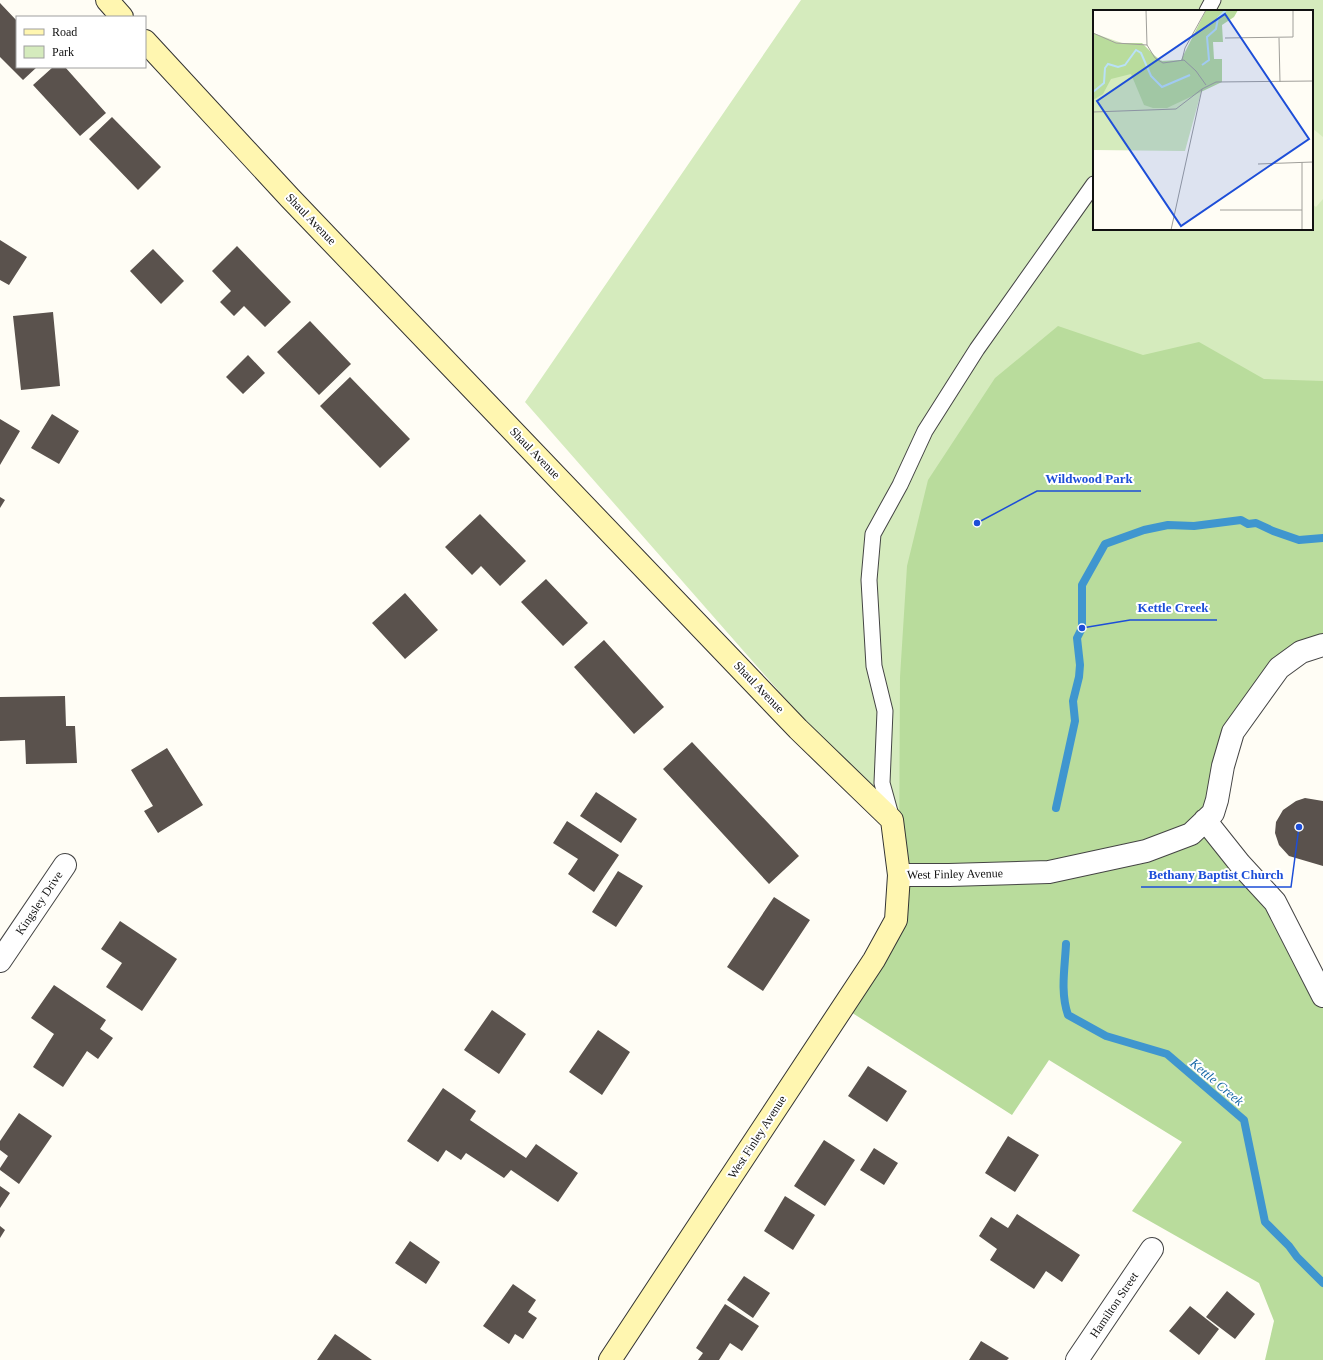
<svg xmlns="http://www.w3.org/2000/svg" width="1323" height="1360" font-family="Georgia,serif">
	<style>
		.green { fill: #d5ebbd; fill-rule: evenodd }
		.forest { fill: #b9dc9c }
		.pitch { fill: #e6f2cf }
		.lines { fill: none; stroke-linecap: round; stroke-linejoin: round }
		.stream { stroke: #3f96cf; stroke-width: 8 }
		.building { fill: #5a524d }
		.lane-casing { stroke: #444; stroke-width: 17 }
		.street-casing { stroke: #444; stroke-width: 24 }
		.secondary-casing { stroke: #333; stroke-width: 24 }
		.lane { stroke: #fff; stroke-width: 15 }
		.street { stroke: #fff; stroke-width: 22 }
		.secondary { stroke: #fff6b0; stroke-width: 22 }
		.labels { text-anchor: middle; dominant-baseline: central; stroke-width: 4; stroke-linejoin: round; paint-order: stroke }
		.street-label { font-size: 12px; fill: #111; stroke: #fff }
		.water-label { font-size: 13px; font-style: italic; fill: #1768a6; stroke: #fff }
		.inset-river { fill: none; stroke: #b9e0f7; stroke-width: 2 }
		.inset-road { fill: none; stroke: #a09f9a; stroke-width: 1 }
		.view { fill: #1d4ed8; fill-opacity: 0.15; stroke: #1d4ed8; stroke-width: 2 }
		.inset-edge { fill: none; stroke: #111; stroke-width: 2 }
		.leader { fill: none; stroke: #1d4ed8; stroke-width: 1.5 }
		.callout-dot { fill: #1d4ed8; stroke: #fff; stroke-width: 1.5 }
		.callout-label { font-size: 13px; text-anchor: middle; font-weight: bold; fill: #1d4ed8; stroke: #fff; stroke-width: 4; stroke-linejoin: round; paint-order: stroke }
	</style>
	<rect width="100%" height="100%" fill="#fffdf5"/>
	<path class="green" d="M 801,0 L 1323,0 L 1323,645 L 892,820 L 525,402 ZM 1094,11 L 1312,11 L 1312,229 L 1094,229 Z"/>
	<path class="forest" d="M 1058,326 L 1143,355 L 1199,342 L 1264,379 L 1323,381 L 1323,645 L 1301,652 L 1233,732 L 1213,813 L 1240,864 L 1323,996 L 1323,1360 L 1265,1360 L 1274,1321 L 1259,1283 L 1132,1211 L 1182,1142 L 1049,1060 L 1012,1115 L 843,1007 L 874,960 L 899,875 L 900,677 L 907,566 L 928,480 L 995,378 Z"/>
	<path class="pitch" d="M 1312,128 L 1323,137 L 1323,199 L 1316,207 L 1312,204 Z"/>
	<g class="lines">
		<path class="stream" d="M 1056,808 L 1075,721 L 1073,701 L 1079,677 L 1080,665 L 1077,638 L 1082,628 L 1082,585 L 1105,544 L 1144,530 L 1168,525 L 1194,526 L 1241,520 L 1248,524 L 1256,523 L 1273,531 L 1299,540 L 1323,538
			M 1066,944 C 1065,967 1060,992 1068,1015 L 1106,1036 L 1167,1054 L 1244,1120 L 1265,1222 L 1289,1246 L 1297,1257 L 1323,1283"/>
	</g>
	<path class="building" d="M 0,3 L 17,21 L 17,67 L 37,67 L 23,80 L 0,57 Z
		M 53,67 L 65,67 L 106,113 L 80,136 L 33,85 Z
		M 112,117 L 161,167 L 138,190 L 89,139 Z
		M 0,240 L 27,257 L 9,285 L 0,280 Z
		M 237,246 L 291,302 L 265,327 L 244,306 L 234,316 L 220,302 L 231,291 L 212,271 Z
		M 153,249 L 184,281 L 161,304 L 130,271 Z
		M 53,312 L 60,386 L 21,390 L 13,316 Z
		M 310,321 L 351,364 L 319,395 L 277,352 Z
		M 248,355 L 265,373 L 243,394 L 226,377 Z
		M 350,377 L 410,439 L 380,468 L 320,406 Z
		M 52,414 L 79,431 L 59,464 L 31,448 Z
		M 0,419 L 20,431 L 0,465 Z
		M 0,497 L 5,500 L 0,508 Z
		M 480,514 L 526,561 L 500,586 L 481,566 L 472,575 L 445,547 Z
		M 546,579 L 588,623 L 563,646 L 521,602 Z
		M 405,593 L 438,630 L 405,659 L 372,623 Z
		M 604,640 L 664,707 L 634,734 L 574,667 Z
		M 65,696 L 66,726 L 75,726 L 77,763 L 26,764 L 25,740 L 0,741 L 0,697 Z
		M 692,742 L 799,856 L 769,884 L 663,769 Z
		M 167,748 L 203,805 L 158,833 L 144,811 L 153,806 L 131,770 Z
		M 596,792 L 637,819 L 621,843 L 580,816 Z
		M 1305,798 L 1323,801 L 1323,866 L 1289,856 L 1279,845 L 1275,833 L 1276,822 L 1283,810 L 1296,801 Z
		M 567,821 L 619,855 L 594,892 L 568,874 L 578,859 L 553,843 Z
		M 618,871 L 643,886 L 616,927 L 592,912 Z
		M 774,897 L 810,920 L 763,991 L 727,967 Z
		M 120,921 L 177,959 L 142,1011 L 106,987 L 122,963 L 101,949 Z
		M 54,985 L 106,1020 L 100,1029 L 113,1038 L 98,1059 L 87,1051 L 63,1087 L 33,1067 L 54,1034 L 31,1018 Z
		M 492,1010 L 526,1034 L 499,1074 L 464,1050 Z
		M 598,1030 L 630,1052 L 602,1095 L 569,1072 Z
		M 868,1066 L 907,1091 L 887,1122 L 848,1096 Z
		M 443,1088 L 476,1111 L 470,1120 L 526,1158 L 536,1144 L 578,1173 L 558,1202 L 511,1170 L 504,1178 L 466,1153 L 461,1160 L 446,1150 L 438,1162 L 407,1141 Z
		M 19,1113 L 52,1136 L 19,1184 L 0,1170 L 0,1168 L 8,1156 L 0,1150 L 0,1141 Z
		M 1008,1136 L 1039,1155 L 1015,1192 L 985,1173 Z
		M 824,1140 L 855,1160 L 825,1206 L 794,1186 Z
		M 874,1148 L 898,1163 L 884,1185 L 860,1170 Z
		M 0,1186 L 10,1193 L 0,1208 Z
		M 785,1196 L 815,1215 L 793,1250 L 764,1231 Z
		M 1017,1214 L 1080,1255 L 1062,1282 L 1046,1271 L 1034,1289 L 990,1260 L 997,1249 L 979,1236 L 991,1217 L 1008,1228 Z
		M 0,1226 L 5,1230 L 0,1238 Z
		M 410,1241 L 440,1262 L 426,1284 L 395,1263 Z
		M 744,1276 L 770,1293 L 753,1318 L 727,1300 Z
		M 513,1284 L 536,1300 L 528,1312 L 537,1318 L 523,1339 L 515,1334 L 509,1344 L 483,1326 Z
		M 1227,1291 L 1255,1314 L 1235,1339 L 1206,1317 Z
		M 725,1304 L 759,1326 L 742,1351 L 730,1343 L 719,1360 L 698,1360 L 703,1353 L 696,1348 Z
		M 1190,1306 L 1219,1329 L 1199,1355 L 1169,1331 Z
		M 335,1334 L 358,1350 L 372,1360 L 317,1360 Z
		M 981,1341 L 1009,1358 L 1007,1360 L 969,1360 Z"/>
	<g class="lines">
		<g class="lane-casing">
			<path id="lane" d="M 1207,11 L 1213,0
				M 892,819 L 882,783 L 885,711 L 874,666 L 869,580 L 873,534 L 900,485 L 925,431 L 977,349 L 1094,184"/>
		</g>
		<g class="street-casing">
			<path id="street" d="M 1205,820 L 1240,864 L 1275,902 L 1323,996
				M 899,875 L 949,875 L 1049,872 L 1146,851 L 1191,834 L 1213,813 L 1217,800 L 1223,766 L 1233,732 L 1279,668 L 1301,652 L 1323,645
				M 0,961 L 65,865
				M 1077,1360 L 1152,1249"/>
		</g>
		<g class="secondary-casing">
			<path id="secondary" d="M 107,0 L 122,17
				M 145,41 L 290,198 L 798,729 L 892,820 L 899,875 L 896,920 L 874,960 L 610,1360"/>
		</g>
		<use href="#lane" class="lane"/>
		<use href="#street" class="street"/>
		<use href="#secondary" class="secondary"/>
	</g>
	<g class="labels">
		<g class="street-label">
			<text transform="translate(311 219) rotate(46)">Shaul Avenue</text>
			<text transform="translate(535 453) rotate(46)">Shaul Avenue</text>
			<text transform="translate(759 687) rotate(46)">Shaul Avenue</text>
			<text transform="translate(955 874) rotate(-1)">West Finley Avenue</text>
			<text transform="translate(39 903) rotate(-56)">Kingsley Drive</text>
			<text transform="translate(757 1137) rotate(-57)">West Finley Avenue</text>
			<text transform="translate(1114 1305) rotate(-56)">Hamilton Street</text>
		</g>
		<g class="water-label">
			<text transform="translate(1217 1082) rotate(40)">Kettle Creek</text>
		</g>
	</g>
	<g transform="translate(1093 10)">
		<rect width="220" height="220" fill="#fffdf5"/>
		<path d="M 0,23 L 58,43 L 109,79 L 92,141 L 0,140 Z" fill="#d5ebbd"/>
		<path d="M 113,0 L 145,0 L 141,7 L 129,15 L 130,32 L 120,32 L 121,49 L 129,49 L 129,72 L 74,98 L 60,98 L 51,95 L 38,64 L 18,69 L 10,84 L 0,90 L 0,23 L 23,33 L 49,33 L 67,51 L 88,50 Z" fill="#b9dc9c"/>
		<path class="inset-river" d="M 109,55 L 116,50 L 114,27 L 123,19 L 125,8 L 133,0M 0,82 L 11,73 L 12,58 L 15,54 L 25,57 L 32,55 L 43,40 L 48,43 L 58,66 L 69,77 L 97,65"/>
		<path class="inset-road" d="M 53,0 L 54,35M 0,23 L 23,33 L 54,35 L 62,48 L 70,53 L 91,50 L 103,61 L 113,75M 132,28 L 200,27 L 200,0M 186,28 L 187,72M 89,50 L 92,38 L 113,0M 0,102 L 83,99 L 109,79M 165,154 L 220,152M 127,200 L 209,200M 78,220 L 109,79 L 123,72 L 220,71M 209,220 L 209,152"/>
		<path class="view" d="M 132,4 L 216,129 L 88,216 L 4,91 Z"/>
		<rect width="220" height="220" class="inset-edge"/>
	</g>
	<path class="leader" d="M977 523L1037 491H1141M1082 628L1130 620H1217M1299 827L1291 887H1141"/>
	<g class="callout-dot">
		<circle cx="977" cy="523" r="4"/>
		<circle cx="1082" cy="628" r="4"/>
		<circle cx="1299" cy="827" r="4"/>
	</g>
	<g class="callout-label">
		<text x="1089" y="483">Wildwood Park</text>
		<text x="1173" y="612">Kettle Creek</text>
		<text x="1216" y="879">Bethany Baptist Church</text>
	</g>
	<rect x="16" y="16" width="130" height="52" fill="#ffffff" stroke="#a0a0a0"/>
	<rect x="24" y="29" width="20" height="6" fill="#fff6b0" stroke="#a0a0a0"/>
	<text x="52" y="36" font-size="12" fill="#111111">Road</text>
	<rect x="24" y="46" width="20" height="12" fill="#d5ebbd" stroke="#a0a0a0"/>
	<text x="52" y="56" font-size="12" fill="#111111">Park</text>
</svg>
